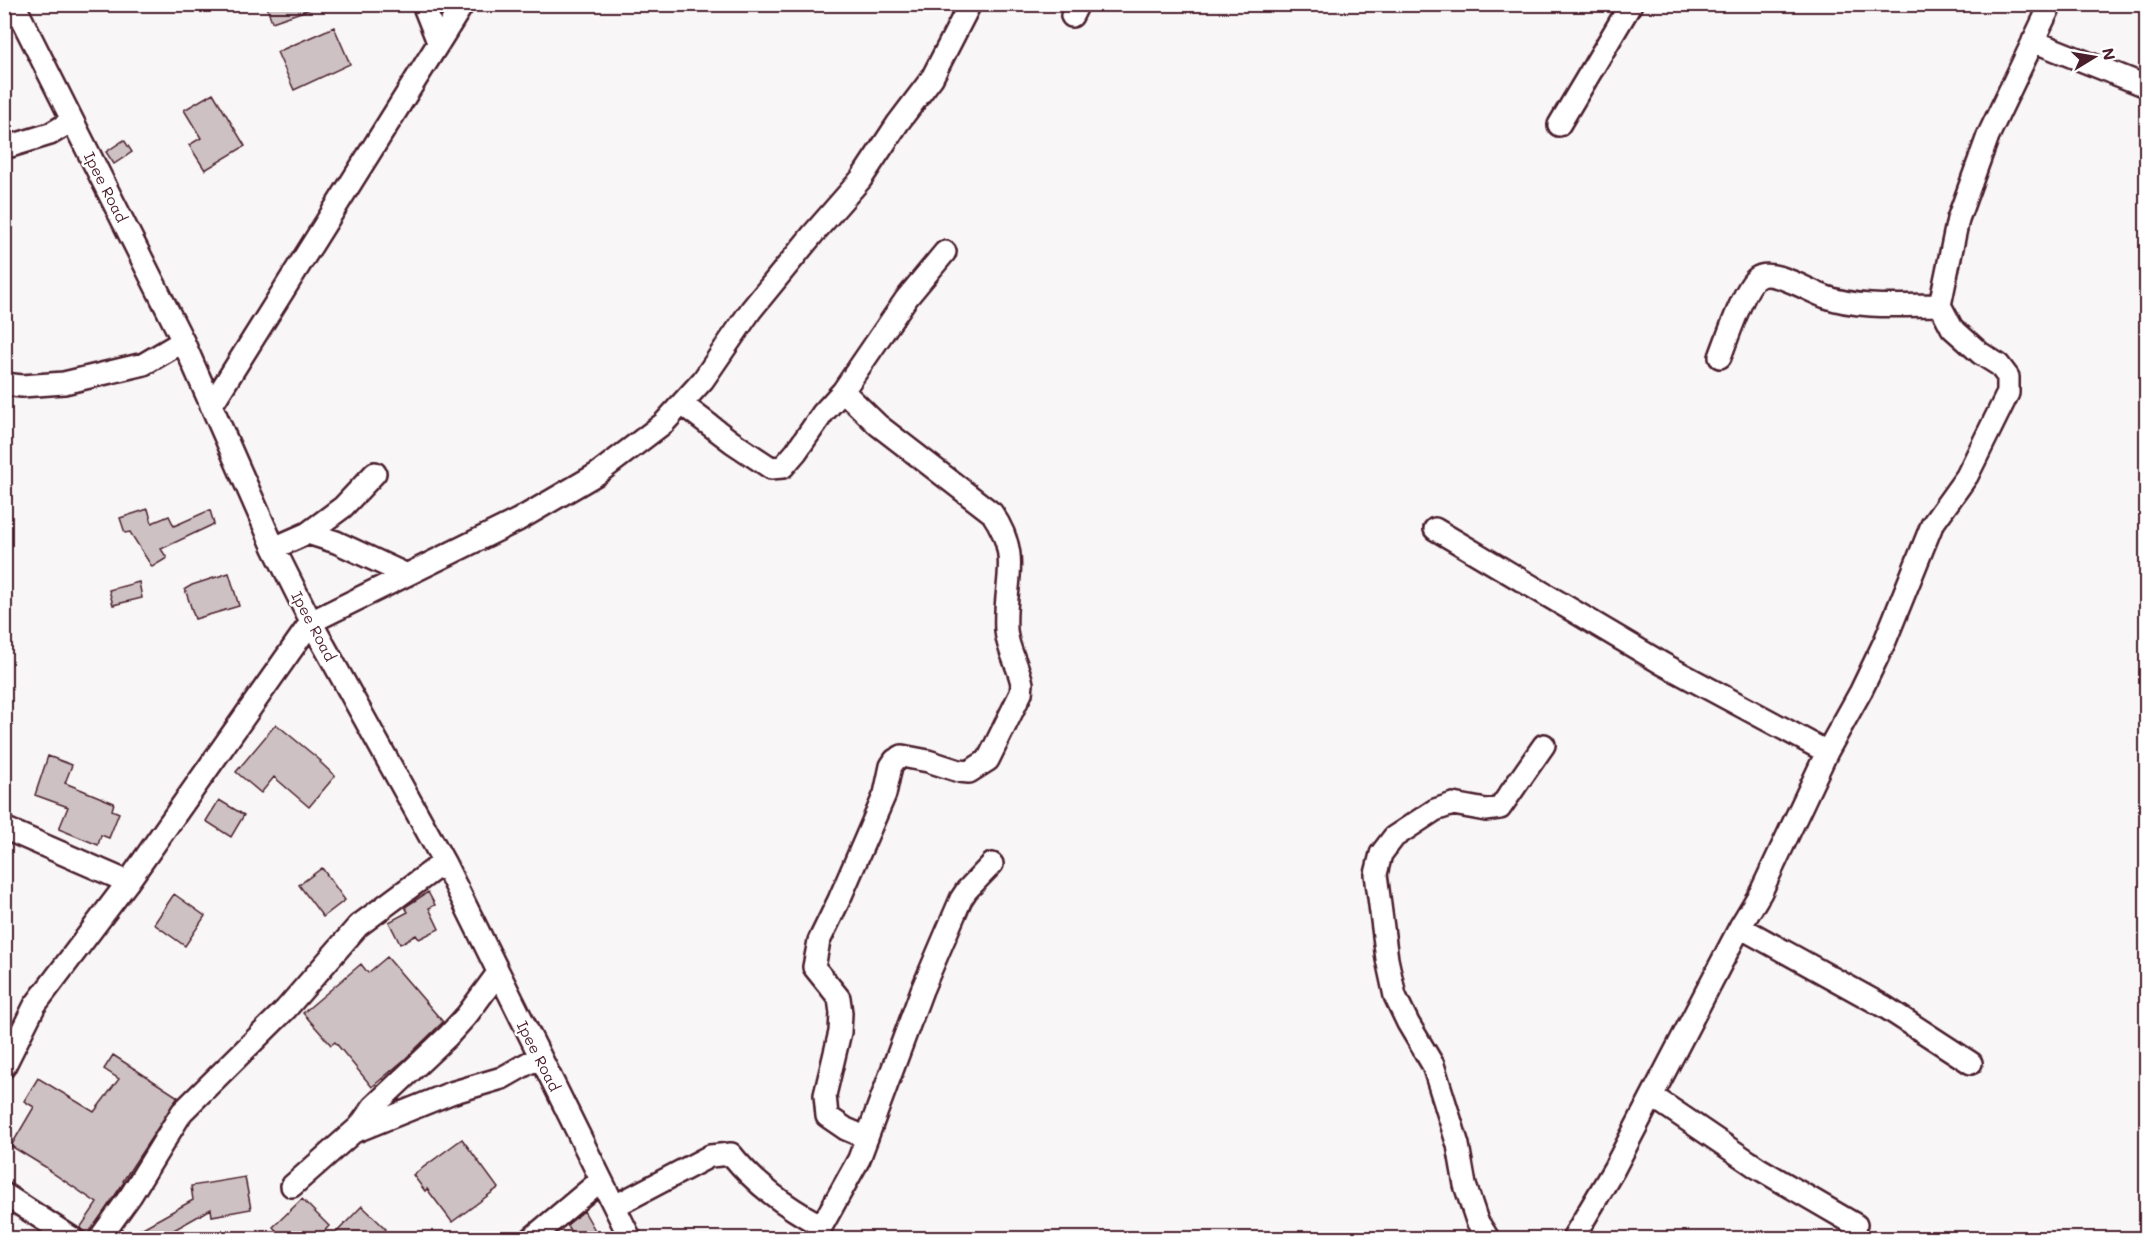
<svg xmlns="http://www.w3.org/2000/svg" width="2151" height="1243" font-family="Mali,sans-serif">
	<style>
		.building { fill: #cdc1c4; stroke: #4a1f2b; stroke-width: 1.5 }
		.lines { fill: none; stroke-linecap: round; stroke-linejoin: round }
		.minor-casing { stroke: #4a1f2b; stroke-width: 26 }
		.minor { stroke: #fff; stroke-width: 21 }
		.labels { text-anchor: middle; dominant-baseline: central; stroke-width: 5; stroke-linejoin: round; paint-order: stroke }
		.street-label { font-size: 15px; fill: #4a1f2b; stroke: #fff }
	</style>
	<rect width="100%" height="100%" fill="#f8f6f7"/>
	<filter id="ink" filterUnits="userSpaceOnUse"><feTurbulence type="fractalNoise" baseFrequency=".0167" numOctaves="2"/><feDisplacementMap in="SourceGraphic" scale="12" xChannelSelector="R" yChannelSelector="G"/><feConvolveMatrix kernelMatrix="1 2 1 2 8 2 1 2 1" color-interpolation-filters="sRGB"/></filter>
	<g filter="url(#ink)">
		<path class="building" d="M 266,4 L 316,4 L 316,7 L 272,22 Z
			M 334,27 L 350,64 L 294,90 L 277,52 Z
			M 213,93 L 245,146 L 205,170 L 189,145 L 201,138 L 184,110 Z
			M 124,140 L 132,152 L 114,164 L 106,152 Z
			M 148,509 L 152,523 L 169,516 L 174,526 L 210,510 L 214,524 L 161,549 L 167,558 L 152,567 L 130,532 L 125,533 L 120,518 Z
			M 229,573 L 239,606 L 195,619 L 185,589 L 192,585 Z
			M 139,582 L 142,598 L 113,605 L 109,590 Z
			M 276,724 L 321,761 L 320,762 L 335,776 L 309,807 L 274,777 L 261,793 L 236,772 Z
			M 48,756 L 72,765 L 65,783 L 114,803 L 112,810 L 119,813 L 109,838 L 101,835 L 98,845 L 59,829 L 68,807 L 35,795 Z
			M 219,800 L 244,815 L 231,837 L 206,821 Z
			M 322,868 L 345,900 L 323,917 L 299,885 Z
			M 428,892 L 435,905 L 429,908 L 439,929 L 419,939 L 416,935 L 400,944 L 389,922 L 408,912 L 405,907 Z
			M 174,894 L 205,916 L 185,946 L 154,924 Z
			M 387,957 L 443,1022 L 404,1060 L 372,1087 L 335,1042 L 331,1045 L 303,1013 L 361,964 L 368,973 Z
			M 113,1055 L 178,1097 L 123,1181 L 124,1182 L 120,1188 L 88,1235 L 80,1228 L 97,1203 L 47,1169 L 47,1168 L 11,1146 L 34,1107 L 24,1101 L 38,1078 L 94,1112 L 119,1079 L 104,1069 Z
			M 462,1139 L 498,1188 L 452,1222 L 427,1189 L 425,1191 L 413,1175 Z
			M 245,1177 L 251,1209 L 212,1216 L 211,1209 L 158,1239 L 123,1239 L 193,1200 L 191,1186 Z
			M 302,1199 L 329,1226 L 317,1239 L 284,1239 L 273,1227 Z
			M 362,1206 L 386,1229 L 377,1239 L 330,1239 Z
			M 584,1211 L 600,1239 L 575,1239 L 567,1225 Z"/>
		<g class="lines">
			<g class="minor-casing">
				<path id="minor" d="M 14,4 L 183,341 L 274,548 L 311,622 L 444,862 L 630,1238
					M 423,4 L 438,42
					M 1072,16 L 1078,4
					M 2033,41 L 2146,86
					M 1559,125 L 1631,4
					M 4,148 L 50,134 L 72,121
					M 1720,357 C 1726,341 1745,286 1757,278 C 1772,267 1810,292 1826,297 C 1859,309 1905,305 1940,305
					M 4,384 L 22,386 L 64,383 L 144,364 L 183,341
					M 843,391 L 878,425 L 992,513 C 1023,558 1003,582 1006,630 C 1007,649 1019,666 1022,684 L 1021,693 L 988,760 L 969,772 L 959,771 L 928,761 L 902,756 L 895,760 L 891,766 L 885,794 L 839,900 L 819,941 L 814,967 L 839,998 L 841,1013 L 840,1032 L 825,1095 L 827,1116 L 846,1129 L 867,1138
					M 682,404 L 732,442 L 771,468 L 783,467 L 796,452 L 823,413 L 843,391 L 906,299 L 945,252
					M 211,406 L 463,4
					M 1435,529 L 1663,664 L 1827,752
					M 308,533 L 336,542 L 407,575
					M 274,548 L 308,533 L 343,507 L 375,473
					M 4,828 L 128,882
					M 1740,927 L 1885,1007 L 1971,1063
					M 4,1067 L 35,1005 L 128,882 L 311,622 L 518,520 L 597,474 L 664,423 L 703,380 L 751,310 L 813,234 L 861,179 L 898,123 L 932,78 L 970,4
					M 1652,1096 L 1758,1168 L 1856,1225
					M 354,1132 L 451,1093 L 502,1078 L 539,1057
					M 292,1186 L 359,1127 L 373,1107 L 448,1036 L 467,1015 L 498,973
					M 4,1194 L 72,1238
					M 615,1206 L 710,1156 L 731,1154 C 756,1185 785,1206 820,1225
					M 100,1238 L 131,1195 L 182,1112 L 286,1009 L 358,926 L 444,862
					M 532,1238 L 601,1180
					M 815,1238 L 859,1159 L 922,990 L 961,899 L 967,890 L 992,864
					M 1488,1238 L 1477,1221 L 1465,1185 L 1458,1145 L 1433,1065 L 1408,1023 L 1395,996 L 1387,959 L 1376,874 L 1381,854 L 1394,837 L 1435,810 L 1453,804 L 1486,810 L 1500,808 L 1544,745
					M 1573,1238 L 1614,1169 L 1740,927 L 1761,892 L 1827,752 L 1861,691 L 1885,641 L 1932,525 L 1967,476 L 2008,393 L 2008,377 L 1999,365 L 1980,353 L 1952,328 L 1940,305 L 1958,219 L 1988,136 L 2051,4"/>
			</g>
			<use href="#minor" class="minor"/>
		</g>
	</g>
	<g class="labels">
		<g class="street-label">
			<text transform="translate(106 187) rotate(63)">Ipee Road</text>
			<text transform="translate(314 626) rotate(62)">Ipee Road</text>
			<text transform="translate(539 1056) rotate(63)">Ipee Road</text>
		</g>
	</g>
	<rect width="2151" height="1243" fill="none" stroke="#fff" stroke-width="24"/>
	<rect x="12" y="12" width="2127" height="1219" fill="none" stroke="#4a1f2b" stroke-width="2" filter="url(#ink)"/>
	<g transform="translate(2094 57) rotate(79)" stroke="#ffffff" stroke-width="4.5" paint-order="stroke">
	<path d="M0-4.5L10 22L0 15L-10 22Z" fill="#4a1f2b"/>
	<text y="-9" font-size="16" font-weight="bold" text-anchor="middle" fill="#4a1f2b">N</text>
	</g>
</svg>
